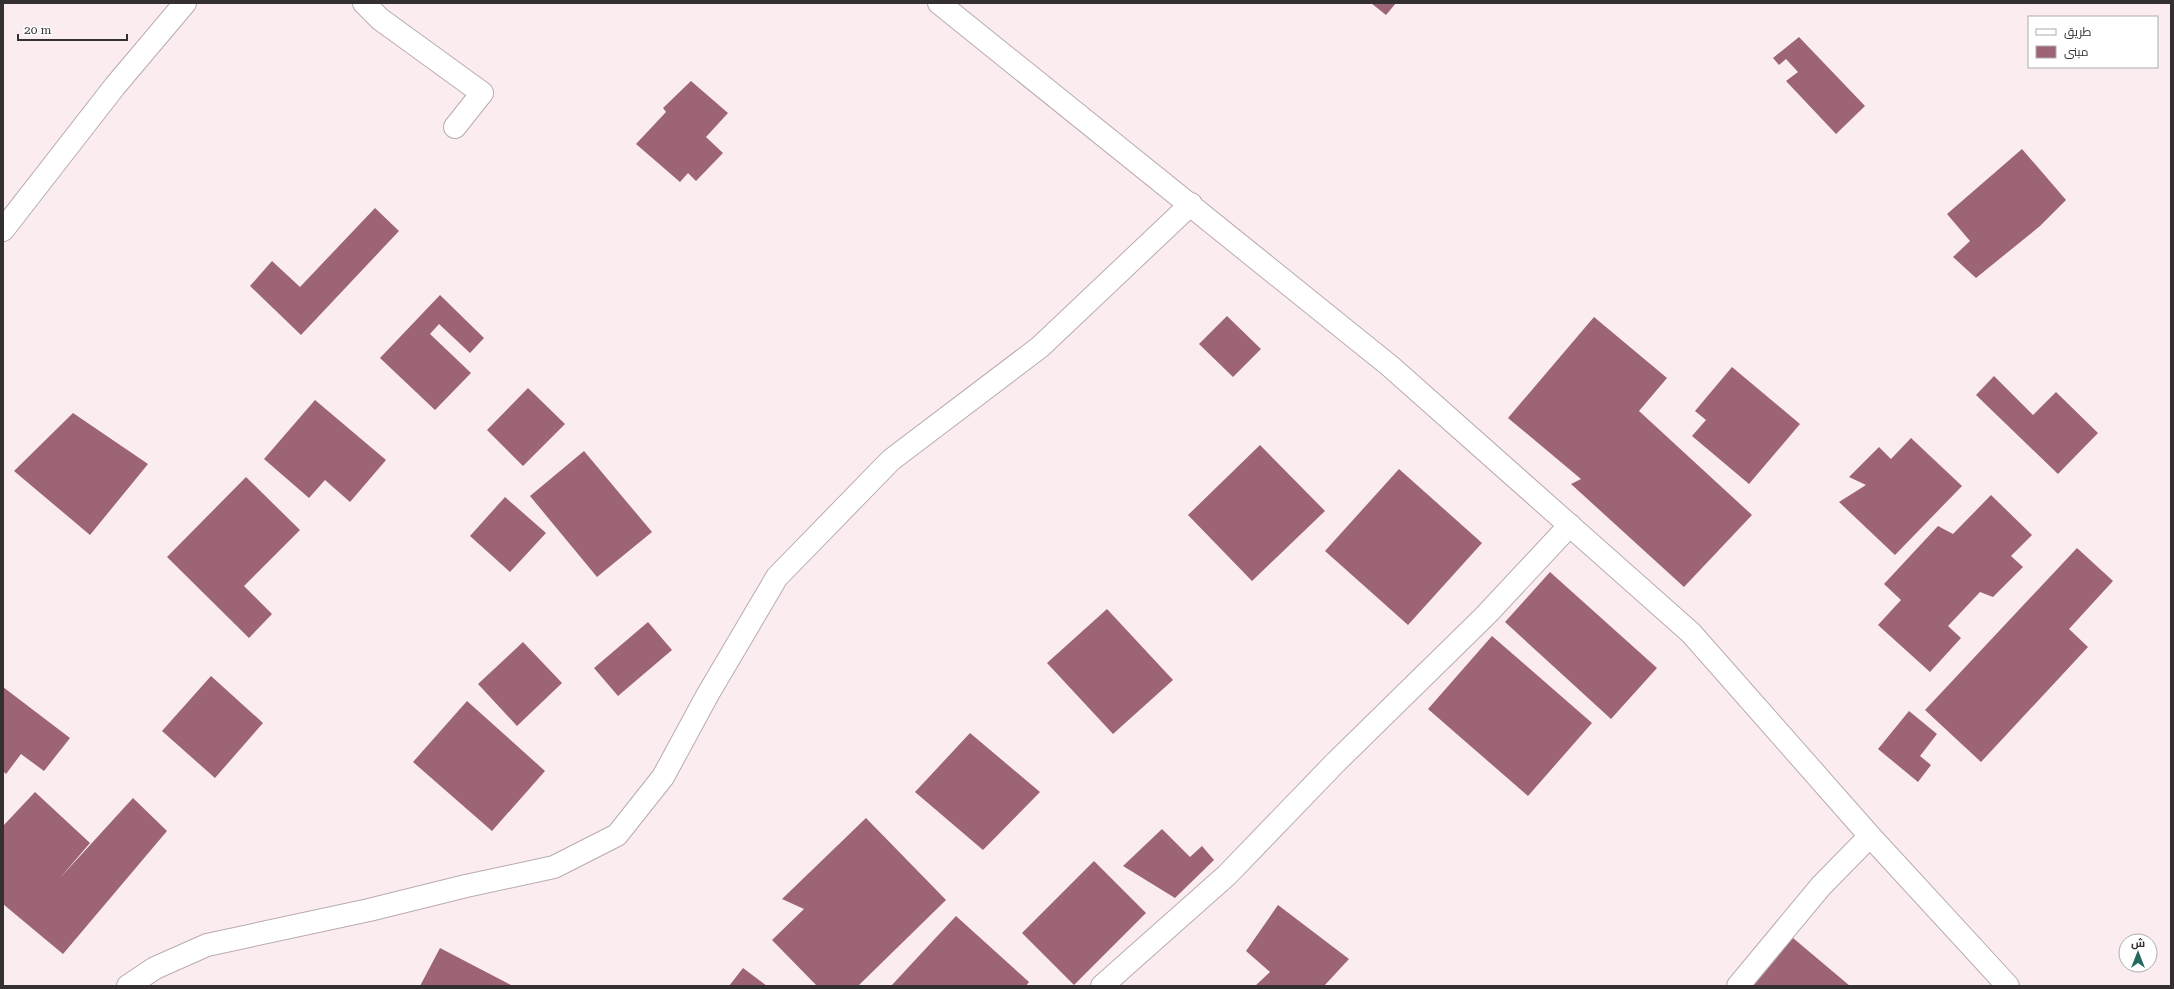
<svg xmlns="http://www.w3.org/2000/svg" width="2174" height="989" font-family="'Roboto Serif',Cairo,serif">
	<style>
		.building { fill: #9c6475 }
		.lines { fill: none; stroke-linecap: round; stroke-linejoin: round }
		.street-casing { stroke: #b9abae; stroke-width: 24 }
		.street { stroke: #fff; stroke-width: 22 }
	</style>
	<rect width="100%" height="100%" fill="#fbecf0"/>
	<path class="building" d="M 1371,3 L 1396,3 L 1386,15 Z
		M 1799,37 L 1865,106 L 1836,134 L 1786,81 L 1798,72 L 1786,59 L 1779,65 L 1773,58 Z
		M 691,81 L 728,113 L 706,137 L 723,153 L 696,181 L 688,173 L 680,182 L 636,144 L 666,112 L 663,108 Z
		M 2022,149 L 2066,200 L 2040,226 L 1976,278 L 1953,257 L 1970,241 L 1947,214 Z
		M 375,208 L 399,231 L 301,335 L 250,286 L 272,261 L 300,287 Z
		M 440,295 L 484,338 L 470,353 L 439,324 L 430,334 L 471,373 L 435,410 L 380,358 Z
		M 1227,316 L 1261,349 L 1233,377 L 1199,344 Z
		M 1594,317 L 1667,378 L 1639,411 L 1752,515 L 1684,587 L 1571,484 L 1581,479 L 1508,418 Z
		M 1732,367 L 1800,424 L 1749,484 L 1692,436 L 1706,420 L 1695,411 Z
		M 1994,376 L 2033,415 L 2056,392 L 2098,433 L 2058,474 L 1976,395 Z
		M 528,388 L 565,424 L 523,466 L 487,430 Z
		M 315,400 L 386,460 L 350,502 L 325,480 L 309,498 L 264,459 Z
		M 73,413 L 148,464 L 90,535 L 14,471 Z
		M 1911,438 L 1962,486 L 1895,555 L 1839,502 L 1866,485 L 1849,477 L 1879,447 L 1891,459 Z
		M 1260,445 L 1325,511 L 1252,581 L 1188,515 Z
		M 584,451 L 652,532 L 597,577 L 530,496 Z
		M 1399,469 L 1482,543 L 1408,625 L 1325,551 Z
		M 246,477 L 300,530 L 244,586 L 272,614 L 249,638 L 167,557 Z
		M 1991,495 L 2032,535 L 2011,556 L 2023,567 L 1993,597 L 1980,592 L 1948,626 L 1961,638 L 1930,672 L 1878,625 L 1901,600 L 1884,584 L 1938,526 L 1953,534 Z
		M 505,497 L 546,533 L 510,572 L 470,536 Z
		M 2077,548 L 2113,581 L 2069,629 L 2088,647 L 1981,762 L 1925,710 Z
		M 1550,572 L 1657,668 L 1611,719 L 1505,622 Z
		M 1107,609 L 1173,680 L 1113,734 L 1047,663 Z
		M 648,622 L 672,650 L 618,696 L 594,668 Z
		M 1492,636 L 1592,723 L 1528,796 L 1428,709 Z
		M 523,642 L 562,683 L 517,726 L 478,684 Z
		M 211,676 L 263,723 L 215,778 L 162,731 Z
		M 3,687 L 70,738 L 44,771 L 21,754 L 6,774 L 3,771 Z
		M 467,701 L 545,771 L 492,831 L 413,762 Z
		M 1909,711 L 1937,734 L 1920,756 L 1931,765 L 1918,782 L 1878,749 Z
		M 970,733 L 1040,792 L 983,850 L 915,792 Z
		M 35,792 L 90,843 L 59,879 L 133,798 L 167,831 L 63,954 L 3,904 L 3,826 Z
		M 866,818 L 946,900 L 858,986 L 817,986 L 772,940 L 804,909 L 782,899 Z
		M 1162,829 L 1190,857 L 1202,846 L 1214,860 L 1175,898 L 1123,866 Z
		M 1094,861 L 1146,913 L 1074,985 L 1022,933 Z
		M 1278,905 L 1349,959 L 1324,986 L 1255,986 L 1270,972 L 1246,951 Z
		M 956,916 L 1029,982 L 1026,986 L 891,986 Z
		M 1793,938 L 1850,986 L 1751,986 Z
		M 440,948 L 513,986 L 420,986 Z
		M 743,968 L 767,986 L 729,986 Z"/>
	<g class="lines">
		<g class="street-casing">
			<path id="street" d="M 364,3 L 380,19 L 482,93 L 455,127
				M 939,3 L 1390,366 L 1691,633 L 1870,836 L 2008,986
				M 3,230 L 115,86 L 185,3
				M 128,986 L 155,968 L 207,945 L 369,910 L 466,886 L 554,867 L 617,835 L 663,777 L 708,694 L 777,577 L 891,460 L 1040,347 L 1191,204
				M 1102,986 L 1227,875 L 1336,762 L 1486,615 L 1570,525
				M 1738,986 L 1821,886 L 1870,836"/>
		</g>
		<use href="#street" class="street"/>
	</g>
	<rect width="2174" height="989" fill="none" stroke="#342f30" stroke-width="8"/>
	<rect x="2028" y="16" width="130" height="52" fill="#ffffff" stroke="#aeacac"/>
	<rect x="2036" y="29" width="20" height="6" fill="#ffffff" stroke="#aeacac"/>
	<text x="2064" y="36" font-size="12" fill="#342f30">طريق</text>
	<rect x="2036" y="46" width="20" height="12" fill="#9c6475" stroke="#aeacac"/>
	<text x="2064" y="56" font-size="12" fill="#342f30">مبنى</text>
	<g transform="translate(2138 953)"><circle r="19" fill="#ffffff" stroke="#aeacac"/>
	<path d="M0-3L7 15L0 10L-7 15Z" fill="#22695e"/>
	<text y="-6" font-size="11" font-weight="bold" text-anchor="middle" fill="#342f30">ش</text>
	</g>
	<path d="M18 34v6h109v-6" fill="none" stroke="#342f30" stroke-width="2"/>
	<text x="24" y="34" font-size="12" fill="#342f30" stroke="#ffffff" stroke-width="3" paint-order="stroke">20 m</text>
</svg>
